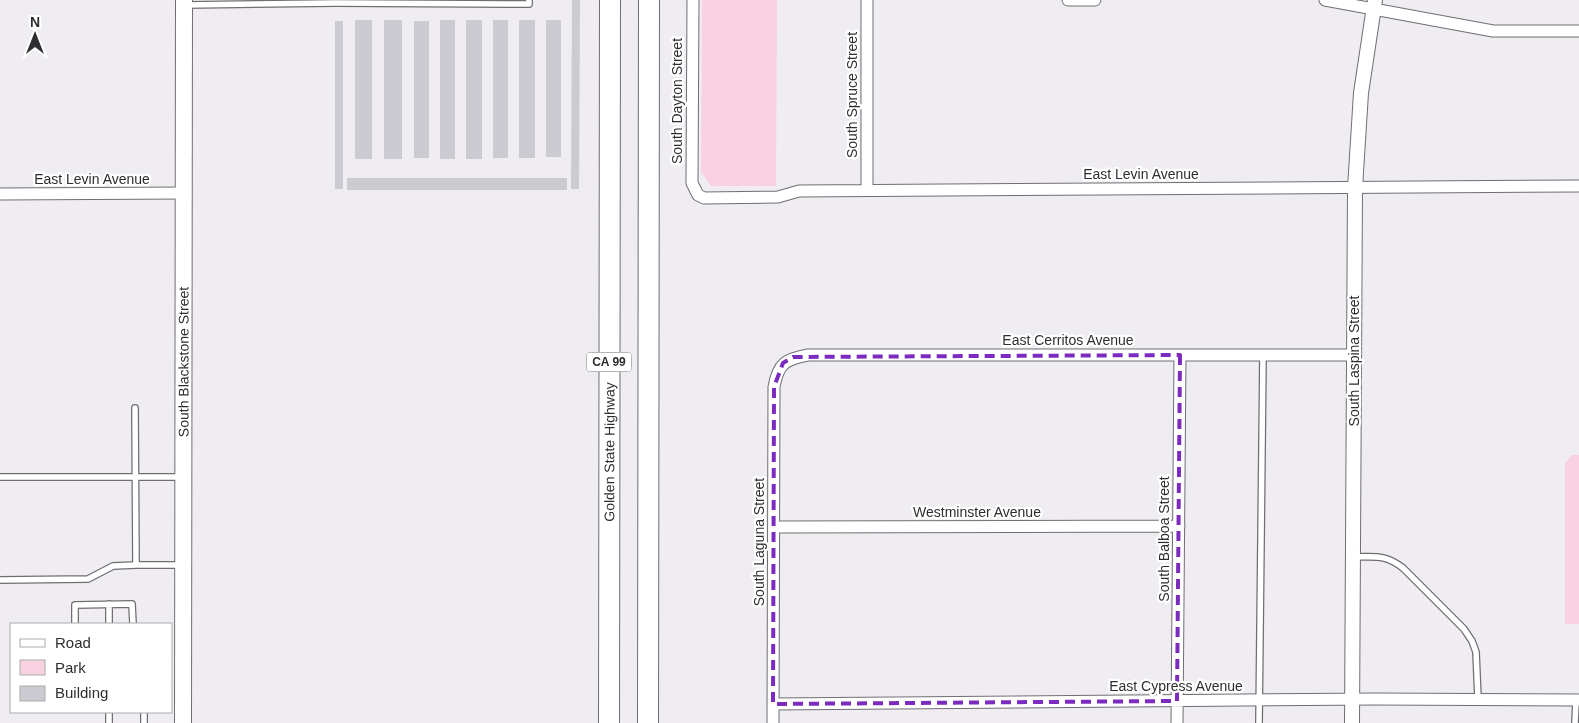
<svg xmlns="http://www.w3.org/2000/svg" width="1579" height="723" font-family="Helvetica,sans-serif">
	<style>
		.green { fill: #f9d2e1 }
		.building { fill: #cbcbd1 }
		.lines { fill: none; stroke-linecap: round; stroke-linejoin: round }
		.service-casing { stroke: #706e73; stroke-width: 8 }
		.minor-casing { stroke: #706e73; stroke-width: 13 }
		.tertiary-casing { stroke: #706e73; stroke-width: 16 }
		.secondary-casing { stroke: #706e73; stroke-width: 18 }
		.motorway-casing { stroke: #706e73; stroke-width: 22 }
		.service { stroke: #fff; stroke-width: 5.5 }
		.minor { stroke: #fff; stroke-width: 11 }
		.tertiary { stroke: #fff; stroke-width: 14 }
		.secondary { stroke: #fff; stroke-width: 16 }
		.motorway { stroke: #fff; stroke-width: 20 }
		.marked { fill: none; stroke: #7b2cbf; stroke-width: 4; stroke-dasharray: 10 6; stroke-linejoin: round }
		.labels { text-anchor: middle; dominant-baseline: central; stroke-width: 4.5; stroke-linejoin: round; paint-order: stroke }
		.shield { fill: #fff; stroke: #6d6c6e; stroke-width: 1 }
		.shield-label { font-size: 12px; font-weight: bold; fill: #2e2d30 }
		.street-label { font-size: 14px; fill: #2e2d30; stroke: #fff }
	</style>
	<rect width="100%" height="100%" fill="#efecf2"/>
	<path class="green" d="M 702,0 L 777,0 L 776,186 L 711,186 L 701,172 Z
		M 1572,455 L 1579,455 L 1579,624 L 1565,624 L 1565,463 Z"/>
	<path class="building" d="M 572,0 L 580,0 L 579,189 L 571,189 Z
		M 355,20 L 372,20 L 372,159 L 355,159 Z
		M 384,20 L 402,20 L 402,159 L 384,159 Z
		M 440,20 L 455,20 L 455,159 L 440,159 Z
		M 466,20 L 482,20 L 482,159 L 466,159 Z
		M 493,20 L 508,20 L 508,158 L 493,158 Z
		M 519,20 L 535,20 L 535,158 L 519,158 Z
		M 546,20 L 561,20 L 561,157 L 546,157 Z
		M 335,21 L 343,21 L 343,189 L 335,189 Z
		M 414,21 L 429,21 L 429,158 L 414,158 Z
		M 347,178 L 567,178 L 567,190 L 347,190 Z"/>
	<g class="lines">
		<g class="service-casing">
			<path id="service" d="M 186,5 L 336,3 L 529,4 L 529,0
				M 135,408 L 136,565 L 181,565
				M 0,477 L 181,477
				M 1353,557 C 1375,557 1385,554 1403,568 L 1464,629 L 1472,641 L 1476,652 L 1478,699
				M 0,580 L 88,579 L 113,566 L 136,565
				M 75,624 L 75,605 L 132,604 L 133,624
				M 109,624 L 109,604
				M 144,712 L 144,723
				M 109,723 L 109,712
				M 1259,723 L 1263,355
				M 1575,723 L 1576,700"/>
		</g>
		<g class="minor-casing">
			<path id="minor" d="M 693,0 L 692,183 L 698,195 L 704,198 L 778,197 L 799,191 L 1579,186
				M 1068,0 L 1095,0
				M 1325,0 L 1493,31 L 1579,31
				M 867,190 L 867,0
				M 0,194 L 184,193
				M 774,527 L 1179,526
				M 773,704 L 1375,699 L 1579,700
				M 773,723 L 774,387 C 778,364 785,359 808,355 L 1354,355
				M 1177,723 L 1180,355"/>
		</g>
		<g class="tertiary-casing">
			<path id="tertiary" d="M 1352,723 L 1355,188 L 1361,93 L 1375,0"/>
		</g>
		<g class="secondary-casing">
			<g id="secondary">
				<path id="s1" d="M 183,723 L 184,0"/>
			</g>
		</g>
		<g class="motorway-casing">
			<g id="motorway">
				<path id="s2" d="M 609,723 L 610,0"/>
				<path d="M 648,723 L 649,0"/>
			</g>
		</g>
		<use href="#service" class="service"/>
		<use href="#minor" class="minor"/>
		<use href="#tertiary" class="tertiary"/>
		<use href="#secondary" class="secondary"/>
		<use href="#motorway" class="motorway"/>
	</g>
	<path class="marked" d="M 1180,355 L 1177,701 L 773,704 L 774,387 L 783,363 L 793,357 Z"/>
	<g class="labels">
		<rect class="shield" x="586.5" y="352.5" width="45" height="19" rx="4"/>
		<g class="shield-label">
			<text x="609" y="362">CA 99</text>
		</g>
		<g class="street-label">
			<text transform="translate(852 95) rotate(-90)">South Spruce Street</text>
			<text transform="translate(677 101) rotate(-90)">South Dayton Street</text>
			<text x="1141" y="174">East Levin Avenue</text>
			<text x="92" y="179">East Levin Avenue</text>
			<text x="1068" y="340">East Cerritos Avenue</text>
			<text stroke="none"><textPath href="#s1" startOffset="361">South Blackstone Street</textPath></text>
			<text transform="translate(1354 361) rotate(-90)">South Laspina Street</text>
			<text stroke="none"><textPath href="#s2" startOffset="271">Golden State Highway</textPath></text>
			<text x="977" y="512">Westminster Avenue</text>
			<text transform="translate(1164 539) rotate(-90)">South Balboa Street</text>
			<text transform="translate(759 542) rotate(-90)">South Laguna Street</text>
			<text x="1176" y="686">East Cypress Avenue</text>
		</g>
	</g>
	<rect x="10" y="623" width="162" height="90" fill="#ffffff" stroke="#ababac"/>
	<rect x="20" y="639" width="25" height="8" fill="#ffffff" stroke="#ababac"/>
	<text x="55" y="648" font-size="15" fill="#2e2d30">Road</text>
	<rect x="20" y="660" width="25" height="15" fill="#f9d2e1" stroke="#ababac"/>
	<text x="55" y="673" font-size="15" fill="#2e2d30">Park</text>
	<rect x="20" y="686" width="25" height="15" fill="#cbcbd1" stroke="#ababac"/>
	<text x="55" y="698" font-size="15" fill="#2e2d30">Building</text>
	<g transform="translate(35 35)" stroke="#ffffff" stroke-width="4" paint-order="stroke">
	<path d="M0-4L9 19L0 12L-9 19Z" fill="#2e2d30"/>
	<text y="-8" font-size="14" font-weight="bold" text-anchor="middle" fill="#2e2d30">N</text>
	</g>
</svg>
